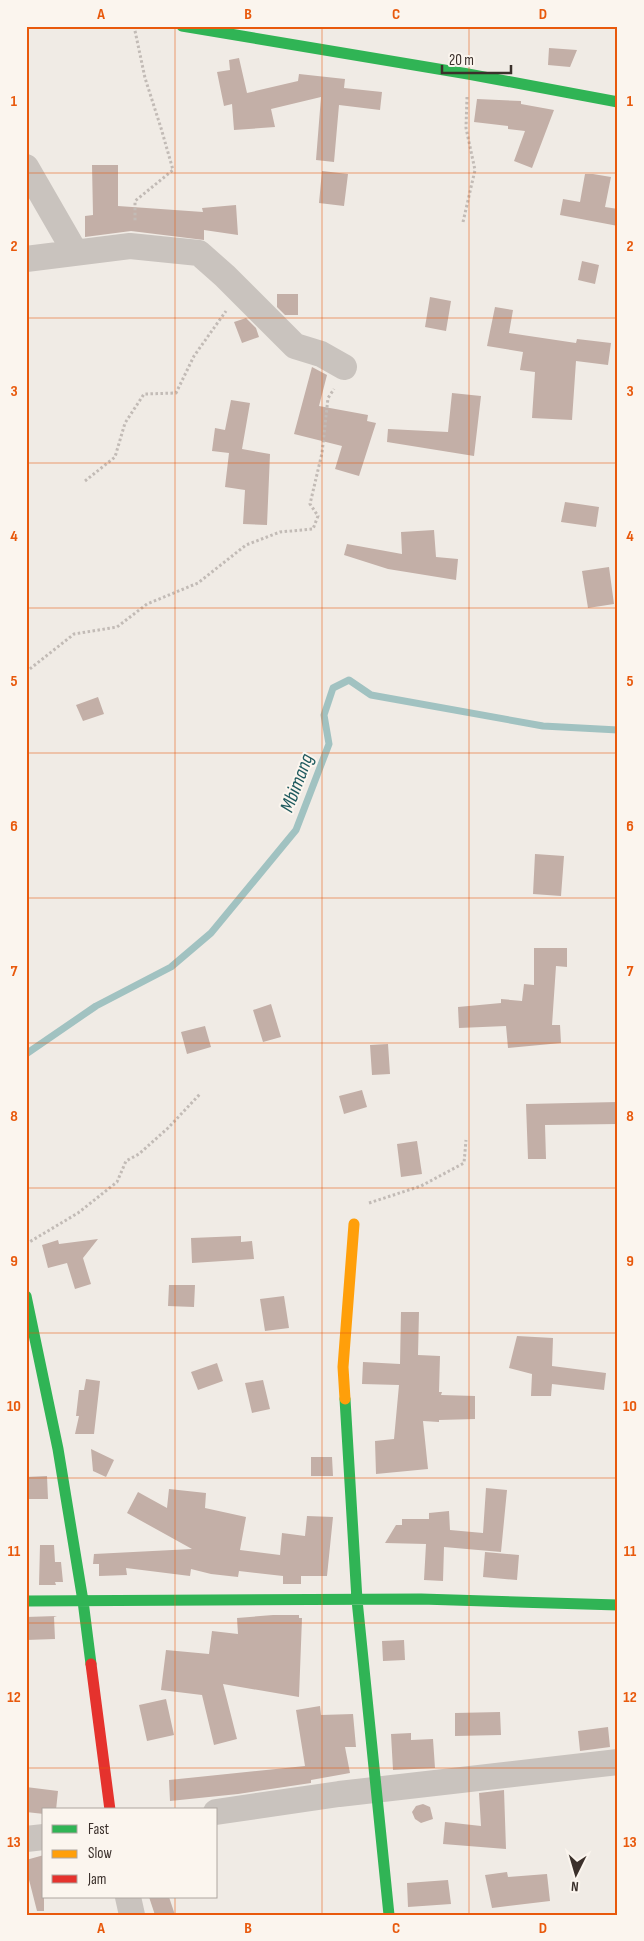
<svg xmlns="http://www.w3.org/2000/svg" width="644" height="1941" font-family="'Sofia Sans Condensed',sans-serif">
	<style>
		.lines { fill: none; stroke-linecap: round; stroke-linejoin: round }
		.stream { stroke: #a1c2c1; stroke-width: 7 }
		.building { fill: #c3afa7 }
		.path { stroke: #c2bbb6; stroke-width: 3; stroke-dasharray: 2.5 2.5; stroke-linecap: butt }
		.street { stroke: #c9c3be; stroke-width: 26 }
		.fast { stroke: #30b455; stroke-width: 11 }
		.slow { stroke: #ff9f0a; stroke-width: 11 }
		.jam { stroke: #e5322d; stroke-width: 11 }
		.grid { fill: none; stroke: #e8590c; stroke-width: 1; stroke-opacity: 0.55 }
		.labels { text-anchor: middle; dominant-baseline: central; stroke-width: 4; stroke-linejoin: round; paint-order: stroke }
		.water-label { font-size: 20px; font-style: italic; fill: #1f5a5e; stroke: #fbf5ee }
		.neatline { fill: none; stroke: #e8590c; stroke-width: 2 }
		.grid-label { font-size: 16px; text-anchor: middle; font-weight: bold; fill: #e8590c }
	</style>
	<rect width="100%" height="100%" fill="#f0ebe5"/>
	<g class="lines">
		<path class="stream" d="M 26,1054 L 96,1006 L 171,967 L 211,933 L 296,830 L 329,744 L 324,715 L 333,688 L 349,680 L 371,695 L 543,726 L 618,730"/>
	</g>
	<path class="building" d="M 549,48 L 577,50 L 570,67 L 548,65 Z
		M 239,58 L 247,93 L 298,81 L 299,74 L 345,79 L 344,88 L 382,92 L 380,110 L 339,105 L 334,162 L 316,160 L 321,97 L 271,109 L 275,127 L 234,130 L 232,104 L 224,106 L 217,72 L 230,70 L 229,60 Z
		M 477,99 L 521,101 L 521,104 L 554,110 L 532,168 L 514,161 L 525,131 L 508,129 L 508,126 L 474,122 Z
		M 92,165 L 118,165 L 118,206 L 203,212 L 202,208 L 236,205 L 238,235 L 204,230 L 204,240 L 131,231 L 85,237 L 85,216 L 93,215 Z
		M 322,171 L 348,174 L 344,206 L 319,203 Z
		M 585,174 L 593,174 L 611,177 L 605,207 L 618,209 L 618,226 L 560,215 L 563,199 L 580,202 Z
		M 582,261 L 599,265 L 595,284 L 578,280 Z
		M 277,294 L 298,294 L 298,315 L 285,315 L 277,307 Z
		M 430,297 L 451,301 L 446,331 L 425,327 Z
		M 495,307 L 513,310 L 509,333 L 576,343 L 577,339 L 611,343 L 608,365 L 576,361 L 572,420 L 532,418 L 535,372 L 520,370 L 523,352 L 487,346 Z
		M 246,318 L 256,328 L 259,337 L 242,343 L 234,322 Z
		M 312,367 L 327,375 L 319,406 L 368,415 L 367,421 L 376,423 L 359,476 L 335,469 L 342,446 L 294,434 Z
		M 452,393 L 481,396 L 474,456 L 387,442 L 388,429 L 448,432 Z
		M 231,400 L 250,403 L 242,449 L 270,454 L 267,525 L 243,524 L 245,490 L 225,487 L 229,453 L 212,451 L 215,428 L 225,430 Z
		M 565,502 L 599,507 L 596,527 L 561,522 Z
		M 434,530 L 436,557 L 458,559 L 456,580 L 388,569 L 344,555 L 347,544 L 402,554 L 401,532 Z
		M 609,567 L 614,604 L 588,608 L 582,571 Z
		M 98,697 L 104,714 L 83,721 L 76,705 Z
		M 535,854 L 564,856 L 561,896 L 533,894 Z
		M 534,948 L 567,948 L 567,967 L 556,966 L 552,1025 L 560,1025 L 561,1043 L 508,1048 L 506,1026 L 459,1028 L 458,1007 L 501,1003 L 501,999 L 522,1001 L 524,984 L 534,985 Z
		M 271,1004 L 281,1037 L 263,1042 L 253,1010 Z
		M 205,1026 L 211,1047 L 187,1054 L 181,1032 Z
		M 388,1044 L 390,1074 L 372,1075 L 370,1045 Z
		M 362,1090 L 367,1107 L 344,1114 L 339,1096 Z
		M 618,1102 L 618,1124 L 545,1125 L 546,1159 L 528,1159 L 526,1104 Z
		M 417,1141 L 422,1174 L 401,1177 L 397,1144 Z
		M 241,1236 L 241,1242 L 252,1241 L 254,1259 L 192,1263 L 191,1238 Z
		M 98,1239 L 83,1258 L 91,1284 L 75,1289 L 67,1263 L 48,1268 L 42,1245 L 58,1240 L 59,1244 Z
		M 169,1285 L 195,1285 L 194,1307 L 168,1306 Z
		M 284,1296 L 289,1328 L 265,1331 L 260,1299 Z
		M 401,1312 L 419,1312 L 418,1355 L 440,1356 L 439,1392 L 442,1392 L 441,1395 L 475,1396 L 475,1419 L 439,1420 L 439,1422 L 423,1421 L 428,1469 L 376,1474 L 375,1441 L 394,1439 L 399,1385 L 362,1384 L 363,1362 L 400,1364 Z
		M 517,1336 L 553,1338 L 552,1366 L 606,1373 L 604,1390 L 552,1384 L 551,1396 L 531,1396 L 532,1374 L 509,1368 Z
		M 217,1363 L 223,1381 L 198,1390 L 191,1372 Z
		M 86,1379 L 100,1381 L 94,1434 L 75,1434 L 79,1416 L 76,1416 L 79,1390 L 84,1390 Z
		M 263,1380 L 270,1409 L 252,1413 L 245,1383 Z
		M 91,1449 L 114,1460 L 106,1477 L 93,1471 Z
		M 311,1457 L 332,1457 L 333,1476 L 311,1476 Z
		M 47,1476 L 48,1499 L 26,1499 L 26,1477 Z
		M 486,1488 L 507,1490 L 501,1552 L 444,1547 L 443,1581 L 424,1580 L 426,1544 L 385,1543 L 396,1525 L 402,1525 L 402,1519 L 429,1519 L 429,1513 L 449,1511 L 450,1530 L 483,1533 Z
		M 169,1489 L 206,1493 L 205,1508 L 246,1517 L 240,1550 L 280,1555 L 282,1533 L 305,1536 L 307,1516 L 333,1517 L 327,1576 L 301,1576 L 301,1584 L 283,1584 L 283,1576 L 239,1571 L 238,1577 L 211,1574 L 191,1569 L 190,1576 L 126,1568 L 127,1575 L 99,1576 L 99,1564 L 93,1564 L 94,1554 L 192,1549 L 127,1513 L 138,1492 L 167,1508 Z
		M 40,1545 L 54,1545 L 55,1562 L 61,1562 L 63,1582 L 55,1582 L 56,1585 L 39,1585 Z
		M 485,1552 L 519,1555 L 517,1580 L 483,1577 Z
		M 273,1615 L 299,1615 L 299,1618 L 302,1618 L 299,1697 L 223,1684 L 237,1739 L 214,1745 L 202,1695 L 161,1690 L 166,1650 L 209,1654 L 212,1631 L 238,1634 L 237,1618 Z
		M 57,1616 L 54,1617 L 55,1639 L 26,1640 L 26,1617 Z
		M 404,1640 L 405,1660 L 383,1661 L 382,1641 Z
		M 166,1699 L 174,1735 L 147,1741 L 139,1705 Z
		M 320,1706 L 321,1715 L 353,1714 L 356,1747 L 345,1747 L 350,1773 L 311,1780 L 311,1783 L 238,1794 L 170,1801 L 169,1780 L 305,1766 L 296,1710 Z
		M 500,1712 L 501,1735 L 455,1736 L 455,1713 Z
		M 608,1727 L 610,1747 L 580,1751 L 578,1731 Z
		M 411,1733 L 411,1740 L 433,1739 L 435,1768 L 393,1770 L 391,1734 Z
		M 26,1787 L 58,1791 L 56,1810 L 44,1810 L 44,1814 L 26,1812 Z
		M 504,1790 L 506,1849 L 443,1844 L 445,1822 L 481,1826 L 479,1793 Z
		M 423,1804 L 430,1807 L 433,1819 L 421,1823 L 415,1819 L 412,1812 L 416,1806 Z
		M 44,1855 L 44,1911 L 37,1911 L 26,1868 L 26,1860 Z
		M 507,1872 L 508,1877 L 547,1874 L 550,1901 L 492,1908 L 485,1875 Z
		M 448,1880 L 451,1904 L 408,1907 L 407,1883 Z
		M 149,1897 L 169,1897 L 175,1915 L 155,1915 Z"/>
	<g class="lines">
		<path class="path" d="M 134,26 L 145,78 L 161,128 L 173,170 L 135,201 L 135,222
			M 463,222 L 475,170 L 466,128 L 467,97
			M 85,481 L 115,457 L 125,423 L 144,394 L 176,393 L 194,356 L 226,311
			M 26,672 L 74,634 L 117,627 L 147,604 L 198,583 L 246,545 L 280,532 L 313,529 L 318,516 L 310,504 L 322,453 L 328,398 L 334,389
			M 369,1203 L 421,1186 L 464,1163 L 466,1140
			M 26,1244 L 78,1213 L 117,1182 L 126,1161 L 139,1154 L 168,1128 L 200,1094"/>
		<path class="street" d="M 26,167 L 75,252
			M 26,259 L 130,246 L 199,253 L 225,276 L 295,346 L 321,354 L 344,367
			M 216,1812 L 339,1794 L 618,1762
			M 26,1839 L 44,1837
			M 128,1897 L 132,1915"/>
		<path class="fast" d="M 182,26 L 468,74 L 618,102
			M 26,1296 L 58,1449 L 83,1601 L 91,1664
			M 345,1399 L 357,1600 L 389,1915
			M 26,1601 L 421,1599 L 618,1605"/>
		<path class="slow" d="M 345,1399 L 343,1367 L 354,1224"/>
		<path class="jam" d="M 91,1664 L 110,1810"/>
	</g>
	<path class="grid" d="M 175,26 L 175,1810M 322,26 L 322,1915M 469,26 L 469,1915M 26,173 L 618,173M 26,318 L 618,318M 26,463 L 618,463M 26,608 L 618,608M 26,753 L 618,753M 26,898 L 618,898M 26,1043 L 618,1043M 26,1188 L 618,1188M 26,1333 L 618,1333M 26,1478 L 618,1478M 26,1623 L 618,1623M 26,1768 L 618,1768M 175,1897 L 175,1915"/>
	<g class="labels">
		<g class="water-label">
			<text transform="translate(297 783) rotate(-69)">Mbimang</text>
		</g>
	</g>
	<rect width="644" height="1941" fill="none" stroke="#fbf5ee" stroke-width="55"/>
	<rect x="42" y="1808" width="175" height="90" fill="#fbf5ee" stroke="#aea6a0"/>
	<rect x="52" y="1825" width="25" height="8" fill="#30b455" stroke="#aea6a0"/>
	<text x="88" y="1834" font-size="15" fill="#3b302b">Fast</text>
	<rect x="52" y="1850" width="25" height="8" fill="#ff9f0a" stroke="#aea6a0"/>
	<text x="88" y="1858" font-size="15" fill="#3b302b">Slow</text>
	<rect x="52" y="1875" width="25" height="8" fill="#e5322d" stroke="#aea6a0"/>
	<text x="88" y="1884" font-size="15" fill="#3b302b">Jam</text>
	<g transform="translate(576 1874) rotate(185)" stroke="#fbf5ee" stroke-width="4" paint-order="stroke">
	<path d="M0-4L9 19L0 12L-9 19Z" fill="#3b302b"/>
	<text y="-8" font-size="14" font-weight="bold" text-anchor="middle" fill="#3b302b">N</text>
	</g>
	<path d="M442 65v8h69v-8" fill="none" stroke="#3b302b" stroke-width="2.5"/>
	<text x="449" y="65" font-size="15" fill="#3b302b" stroke="#fbf5ee" stroke-width="4" paint-order="stroke">20 m</text>
	<rect x="28" y="28" width="588" height="1886" class="neatline"/>
	<g class="grid-label">
		<text x="101" y="19">A</text>
		<text x="248" y="19">B</text>
		<text x="396" y="19">C</text>
		<text x="543" y="19">D</text>
		<text x="14" y="106">1</text>
		<text x="630" y="106">1</text>
		<text x="14" y="251">2</text>
		<text x="630" y="251">2</text>
		<text x="14" y="396">3</text>
		<text x="630" y="396">3</text>
		<text x="14" y="541">4</text>
		<text x="630" y="541">4</text>
		<text x="14" y="686">5</text>
		<text x="630" y="686">5</text>
		<text x="14" y="831">6</text>
		<text x="630" y="831">6</text>
		<text x="14" y="976">7</text>
		<text x="630" y="976">7</text>
		<text x="14" y="1121">8</text>
		<text x="630" y="1121">8</text>
		<text x="14" y="1266">9</text>
		<text x="630" y="1266">9</text>
		<text x="14" y="1411">10</text>
		<text x="630" y="1411">10</text>
		<text x="14" y="1556">11</text>
		<text x="630" y="1556">11</text>
		<text x="14" y="1702">12</text>
		<text x="630" y="1702">12</text>
		<text x="14" y="1847">13</text>
		<text x="630" y="1847">13</text>
		<text x="101" y="1933">A</text>
		<text x="248" y="1933">B</text>
		<text x="396" y="1933">C</text>
		<text x="543" y="1933">D</text>
	</g>
</svg>
